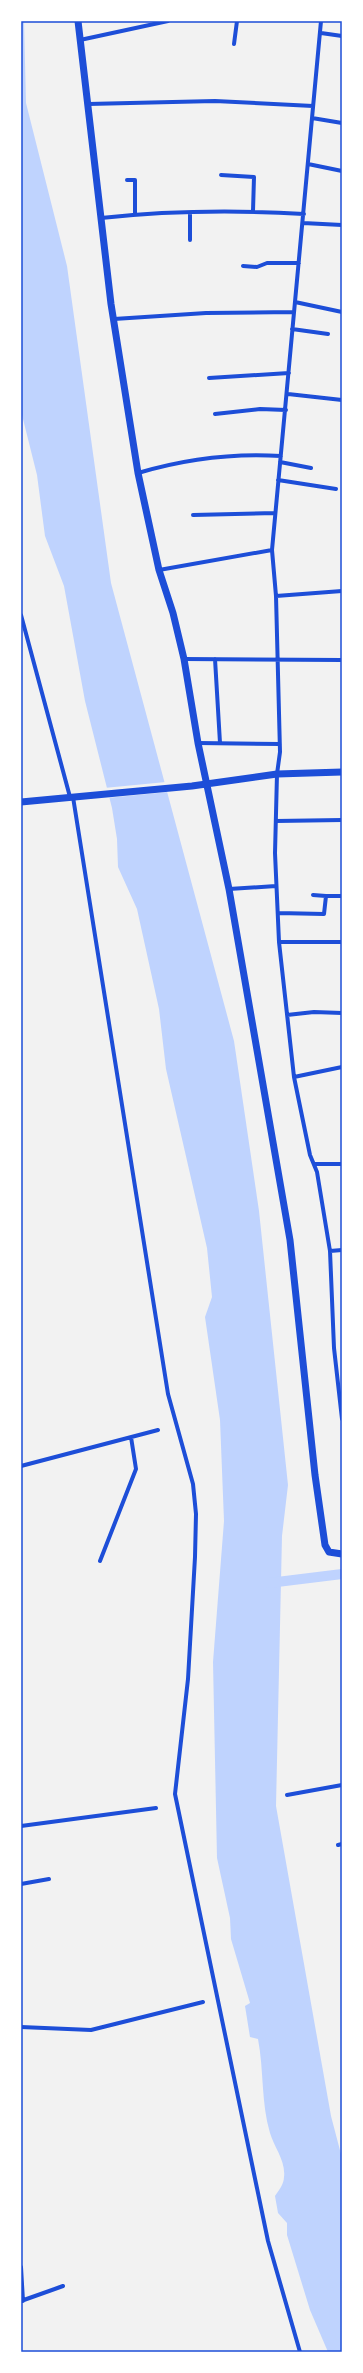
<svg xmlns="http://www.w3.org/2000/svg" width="363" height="2373" font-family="Quicksand,sans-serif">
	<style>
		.water { fill: #bfd3fe }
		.pier { fill: #f2f2f2 }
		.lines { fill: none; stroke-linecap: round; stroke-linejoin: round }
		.canal { stroke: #bfd3fe; stroke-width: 10 }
		.minor { stroke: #1d4ed8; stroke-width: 4 }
		.secondary { stroke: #1d4ed8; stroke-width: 7 }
		.neatline { fill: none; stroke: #1d4ed8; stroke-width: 1.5 }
	</style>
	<rect width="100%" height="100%" fill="#f2f2f2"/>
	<path class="water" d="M 21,21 L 24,21 L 26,103 L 67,266 L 111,583 L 234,1041 L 259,1211 L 288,1485 L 282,1536 L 276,1806 L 331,2116 L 342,2158 L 342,2352 L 328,2352 L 310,2310 L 287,2235 L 287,2223 L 278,2213 L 275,2196 C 279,2190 284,2184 284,2177 C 286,2161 274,2147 270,2133 C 261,2103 264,2070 258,2039 L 250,2037 L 245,2006 L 250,2003 L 231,1939 L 230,1918 L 217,1858 L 213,1662 L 224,1521 L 220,1420 L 205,1317 L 212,1297 L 207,1248 L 166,1069 L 159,1009 L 137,909 L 118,867 L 117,839 L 112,808 L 85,701 L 64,586 L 45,536 L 37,475 L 21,411 Z"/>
	<path class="pier" d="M 166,782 L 168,792 L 107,798 L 104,788 Z"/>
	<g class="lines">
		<path class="canal" d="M 269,1583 L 342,1574"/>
		<path class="minor" d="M 321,21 L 272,550 L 276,596 L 280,752 L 277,774 L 275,853 L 279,942 L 294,1077 L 310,1155 L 317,1172 L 330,1251 L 334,1348 L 342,1419
			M 321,33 L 342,36
			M 80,40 L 168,21
			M 234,44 L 237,21
			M 88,104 L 215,101 L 313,106
			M 312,118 L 342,123
			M 308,164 L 342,171
			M 221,175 L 254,177 L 253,211
			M 127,180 L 135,180 L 135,215
			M 101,218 C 166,211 238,210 304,214
			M 303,223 L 342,225
			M 190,240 L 190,214
			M 243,266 L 257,267 L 267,263 L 299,263
			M 295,302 L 342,312
			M 114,319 L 206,313 L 294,312
			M 292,329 L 328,334
			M 209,378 L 289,373
			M 288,394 L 342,400
			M 215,414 L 260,409 L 286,410
			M 280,462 L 311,468
			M 138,473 C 185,459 233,453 281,456
			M 278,480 L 336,489
			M 193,515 L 275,513
			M 159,570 L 272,550
			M 276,596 L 342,591
			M 21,615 L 70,797
			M 184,659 L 342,660
			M 215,659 L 220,743
			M 198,743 L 280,744
			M 73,797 L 168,1394 L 193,1484 L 196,1514 L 195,1557 L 188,1679 L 175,1794 L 268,2241 L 300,2352
			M 276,821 L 342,820
			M 229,889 L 276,886
			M 313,895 L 326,896
			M 278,913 L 324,914 L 326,896 L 342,896
			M 279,942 L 342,942
			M 287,1015 L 314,1012 L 342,1013
			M 294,1077 L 342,1067
			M 314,1164 L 342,1164
			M 330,1251 L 342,1250
			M 21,1466 L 158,1430
			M 100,1561 L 136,1469 L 131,1437
			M 287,1795 L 342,1785
			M 21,1826 L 156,1808
			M 338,1845 L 342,1844
			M 21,1884 L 49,1879
			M 21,2027 L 91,2030 L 203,2002
			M 21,2267 L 23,2301
			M 21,2301 L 63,2286"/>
		<path class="secondary" d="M 78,21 L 111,304 L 138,473 L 159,570 L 173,613 L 184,659 L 198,743 L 229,889 L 290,1240 L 315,1475 L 325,1545 L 329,1552 L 342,1554
			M 21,802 L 192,786 L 277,774 L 342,772"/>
	</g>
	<rect width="363" height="2373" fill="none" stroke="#ffffff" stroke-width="44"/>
	<rect x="22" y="22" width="319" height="2329" class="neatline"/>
</svg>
